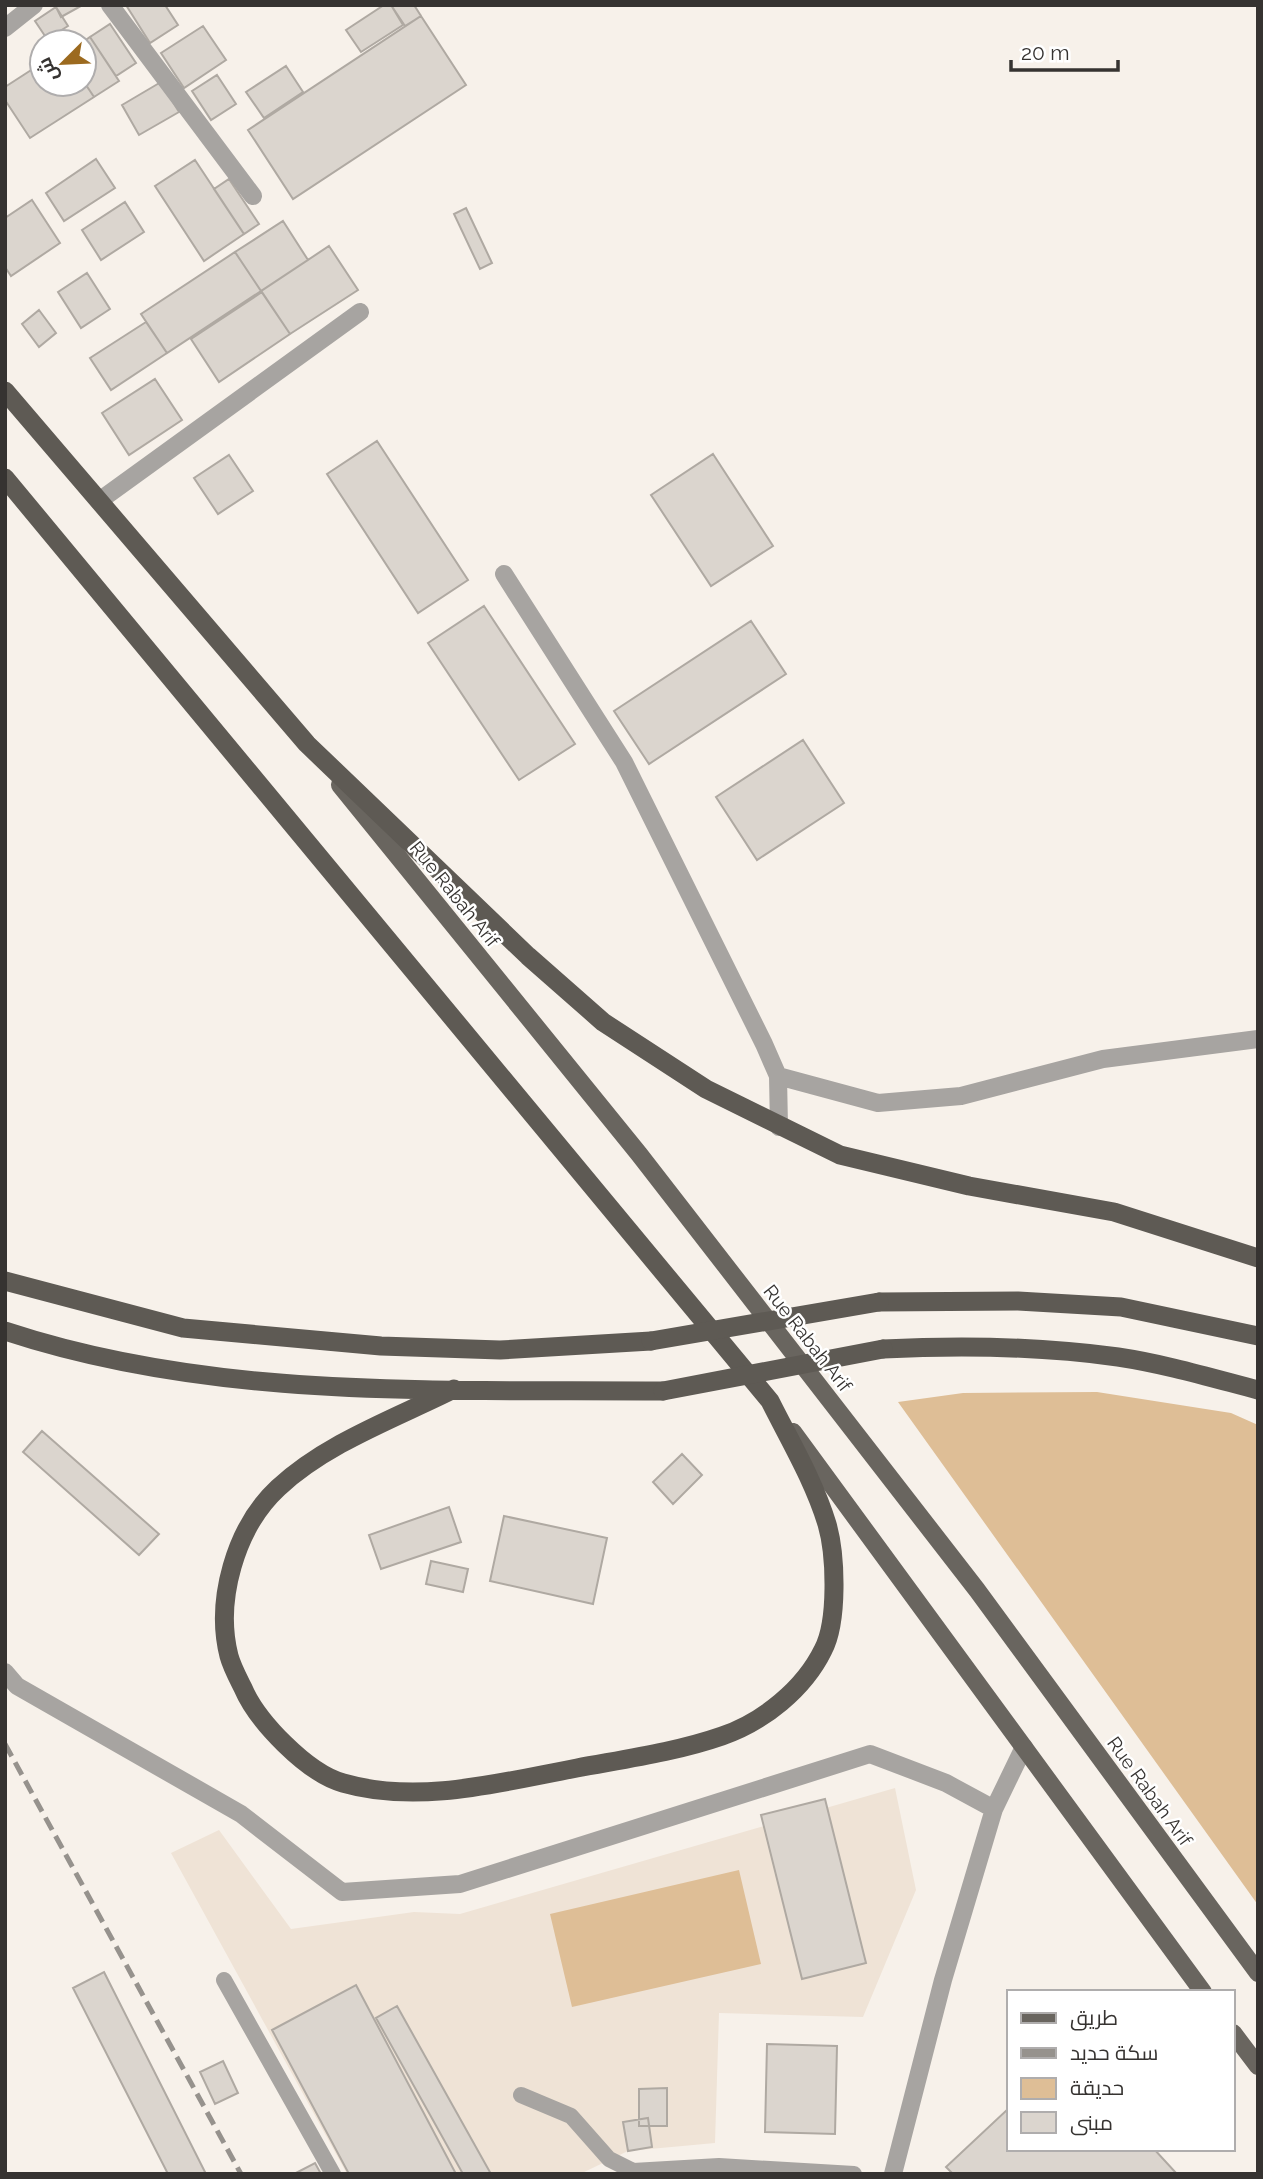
<svg xmlns="http://www.w3.org/2000/svg" width="1263" height="2179" font-family="Raleway,Cairo,sans-serif">
	<style>
		.built { fill: #efe3d6 }
		.green { fill: #debe96 }
		.building { fill: #dbd5ce; stroke: #afa9a2; stroke-width: 2 }
		.lines { fill: none; stroke-linecap: round; stroke-linejoin: round }
		.service { stroke: #a7a4a1; stroke-width: 16 }
		.minor { stroke: #a7a4a1; stroke-width: 18 }
		.primary { stroke: #69655f; stroke-width: 18 }
		.trunk { stroke: #5e5a54; stroke-width: 19 }
		.rail { stroke: #96928d; stroke-width: 5; stroke-dasharray: 14 7; stroke-linecap: butt }
		.trunk-bridge { stroke: #5e5a54; stroke-width: 19 }
		.labels { text-anchor: middle; dominant-baseline: central; stroke-width: 5; stroke-linejoin: round; paint-order: stroke }
		.street-label { font-size: 19px; fill: #363331; stroke: #fff }
	</style>
	<rect width="100%" height="100%" fill="#f7f1ea"/>
	<path class="built" d="M 895,1788 L 916,1890 L 863,2017 L 719,2013 L 715,2143 L 628,2151 L 580,2174 L 347,2174 L 171,1853 L 219,1830 L 291,1929 L 414,1912 L 460,1914 Z"/>
	<path class="green" d="M 1097,1392 L 1231,1413 L 1258,1425 L 1258,1905 L 898,1402 L 963,1393 Z
		M 739,1870 L 761,1964 L 572,2007 L 550,1914 Z"/>
	<path class="building" d="M 55,5 L 80,5 L 81,6 L 61,17 Z
		M 126,5 L 165,5 L 178,25 L 150,43 Z
		M 384,5 L 391,5 L 403,25 L 361,52 L 346,30 Z
		M 391,5 L 414,5 L 421,16 L 405,26 Z
		M 56,7 L 68,26 L 47,39 L 35,21 Z
		M 421,16 L 466,85 L 293,199 L 248,130 Z
		M 110,24 L 136,63 L 116,76 L 90,37 Z
		M 203,26 L 226,60 L 184,88 L 161,53 Z
		M 90,37 L 119,81 L 94,97 L 84,82 L 83,42 Z
		M 42,63 L 42,84 L 84,82 L 94,97 L 30,138 L 5,100 L 5,87 Z
		M 286,66 L 303,92 L 264,118 L 246,92 Z
		M 217,75 L 236,104 L 211,120 L 192,91 Z
		M 161,82 L 179,112 L 139,135 L 122,105 Z
		M 96,159 L 115,188 L 64,221 L 46,193 Z
		M 195,160 L 244,234 L 204,261 L 155,186 Z
		M 229,179 L 259,224 L 244,234 L 214,189 Z
		M 32,200 L 60,243 L 11,276 L 5,267 L 5,218 Z
		M 125,202 L 144,232 L 101,260 L 82,230 Z
		M 466,208 L 492,263 L 480,269 L 454,214 Z
		M 283,221 L 308,260 L 261,291 L 235,252 Z
		M 329,246 L 358,290 L 290,334 L 261,291 Z
		M 235,252 L 261,291 L 167,353 L 141,314 Z
		M 87,273 L 110,309 L 81,328 L 58,292 Z
		M 262,292 L 290,334 L 219,382 L 191,339 Z
		M 39,310 L 56,333 L 39,347 L 22,324 Z
		M 146,322 L 167,353 L 111,390 L 90,358 Z
		M 155,379 L 182,420 L 129,455 L 102,413 Z
		M 377,441 L 468,580 L 418,613 L 327,474 Z
		M 713,454 L 773,546 L 711,586 L 651,495 Z
		M 229,455 L 253,491 L 218,514 L 194,478 Z
		M 484,606 L 575,744 L 519,780 L 428,643 Z
		M 751,621 L 786,674 L 649,764 L 614,711 Z
		M 803,740 L 844,803 L 757,860 L 716,797 Z
		M 42,1431 L 159,1534 L 139,1555 L 23,1452 Z
		M 682,1454 L 702,1475 L 673,1504 L 653,1482 Z
		M 449,1507 L 461,1542 L 381,1569 L 369,1535 Z
		M 504,1516 L 607,1538 L 593,1604 L 490,1581 Z
		M 431,1561 L 468,1569 L 463,1592 L 426,1584 Z
		M 825,1799 L 866,1963 L 802,1979 L 761,1815 Z
		M 104,1972 L 206,2174 L 168,2174 L 73,1988 Z
		M 356,1985 L 456,2174 L 349,2174 L 272,2030 Z
		M 397,2006 L 491,2174 L 463,2174 L 376,2018 Z
		M 767,2044 L 837,2046 L 835,2134 L 765,2132 Z
		M 223,2061 L 238,2093 L 215,2104 L 200,2072 Z
		M 667,2088 L 667,2126 L 639,2126 L 639,2089 Z
		M 1009,2108 L 1009,2149 L 1154,2149 L 1177,2174 L 953,2174 L 946,2167 Z
		M 648,2118 L 652,2147 L 628,2151 L 623,2122 Z
		M 315,2163 L 321,2174 L 294,2174 Z"/>
	<g class="lines">
		<path class="service" d="M 224,1980 L 333,2174
			M 521,2095 L 571,2116 L 609,2159 L 633,2171 L 719,2166 L 854,2174"/>
		<path class="minor" d="M 110,5 L 253,196
			M 5,28 L 34,5
			M 99,501 L 360,312
			M 504,574 L 624,762 L 764,1044 L 778,1076 L 779,1127
			M 778,1076 L 878,1103 L 961,1096 L 1103,1059 L 1258,1039
			M 5,1672 L 17,1686 L 241,1814 L 342,1892 L 460,1884 L 870,1754 L 946,1783 L 994,1809
			M 893,2174 L 943,1980 L 994,1809 L 1024,1747"/>
		<path class="primary" d="M 340,785 L 639,1154 L 977,1590 L 1258,1973
			M 793,1432 L 1203,1992
			M 1233,2033 L 1258,2066"/>
		<path class="trunk" d="M 5,391 L 307,744 L 528,956 L 603,1022 L 706,1089 L 840,1155 L 969,1186 L 1114,1212 L 1258,1258
			M 5,478 L 770,1401 C 790,1441 814,1481 827,1524 C 836,1555 838,1622 823,1650 C 804,1689 763,1722 722,1736 C 676,1752 625,1759 577,1768 C 502,1782 419,1805 343,1783 C 307,1773 257,1721 243,1688 C 238,1678 232,1667 229,1656 C 215,1601 235,1528 278,1488 C 326,1443 396,1418 454,1389
			M 5,1281 L 183,1328 L 381,1346 L 500,1350 L 651,1341
			M 879,1302 L 1018,1301 L 1121,1307 L 1258,1336
			M 5,1331 C 217,1401 443,1389 663,1391
			M 883,1349 C 962,1345 1039,1346 1118,1357 C 1165,1364 1212,1378 1258,1390"/>
		<path class="rail" d="M 5,1744 L 241,2174"/>
		<path class="trunk-bridge" d="M 651,1341 L 879,1302
			M 663,1391 L 883,1349"/>
	</g>
	<g class="labels">
		<g class="street-label">
			<text transform="translate(455 894) rotate(51)">Rue Rabah Arif</text>
			<text transform="translate(808 1338) rotate(52)">Rue Rabah Arif</text>
			<text transform="translate(1150 1791) rotate(54)">Rue Rabah Arif</text>
		</g>
	</g>
	<rect width="1263" height="2179" fill="none" stroke="#363331" stroke-width="14"/>
	<rect x="1007" y="1990" width="228" height="161" fill="#ffffff" stroke="#afadad" stroke-width="2"/>
	<rect x="1021" y="2013" width="35" height="10" fill="#69655f" stroke="#afadad" stroke-width="2"/>
	<text x="1070" y="2025" font-size="21" fill="#363331">طريق</text>
	<rect x="1021" y="2048" width="35" height="10" fill="#96928d" stroke="#afadad" stroke-width="2"/>
	<text x="1070" y="2060" font-size="21" fill="#363331">سكة حديد</text>
	<rect x="1021" y="2078" width="35" height="21" fill="#debe96" stroke="#afadad" stroke-width="2"/>
	<text x="1070" y="2095" font-size="21" fill="#363331">حديقة</text>
	<rect x="1021" y="2112" width="35" height="21" fill="#dbd5ce" stroke="#afadad" stroke-width="2"/>
	<text x="1070" y="2130" font-size="21" fill="#363331">مبنى</text>
	<g transform="translate(63 63) rotate(246)"><circle r="33" fill="#ffffff" stroke="#afadad" stroke-width="2"/>
	<path d="M0-5L12 26L0 18L-12 26Z" fill="#9c6a1f"/>
	<text y="-10" font-size="19" font-weight="bold" text-anchor="middle" fill="#363331">ش</text>
	</g>
	<path d="M1011 60v10h107v-10" fill="none" stroke="#363331" stroke-width="3.5"/>
	<text x="1021" y="60" font-size="21" fill="#363331" stroke="#ffffff" stroke-width="5" paint-order="stroke">20 m</text>
</svg>
